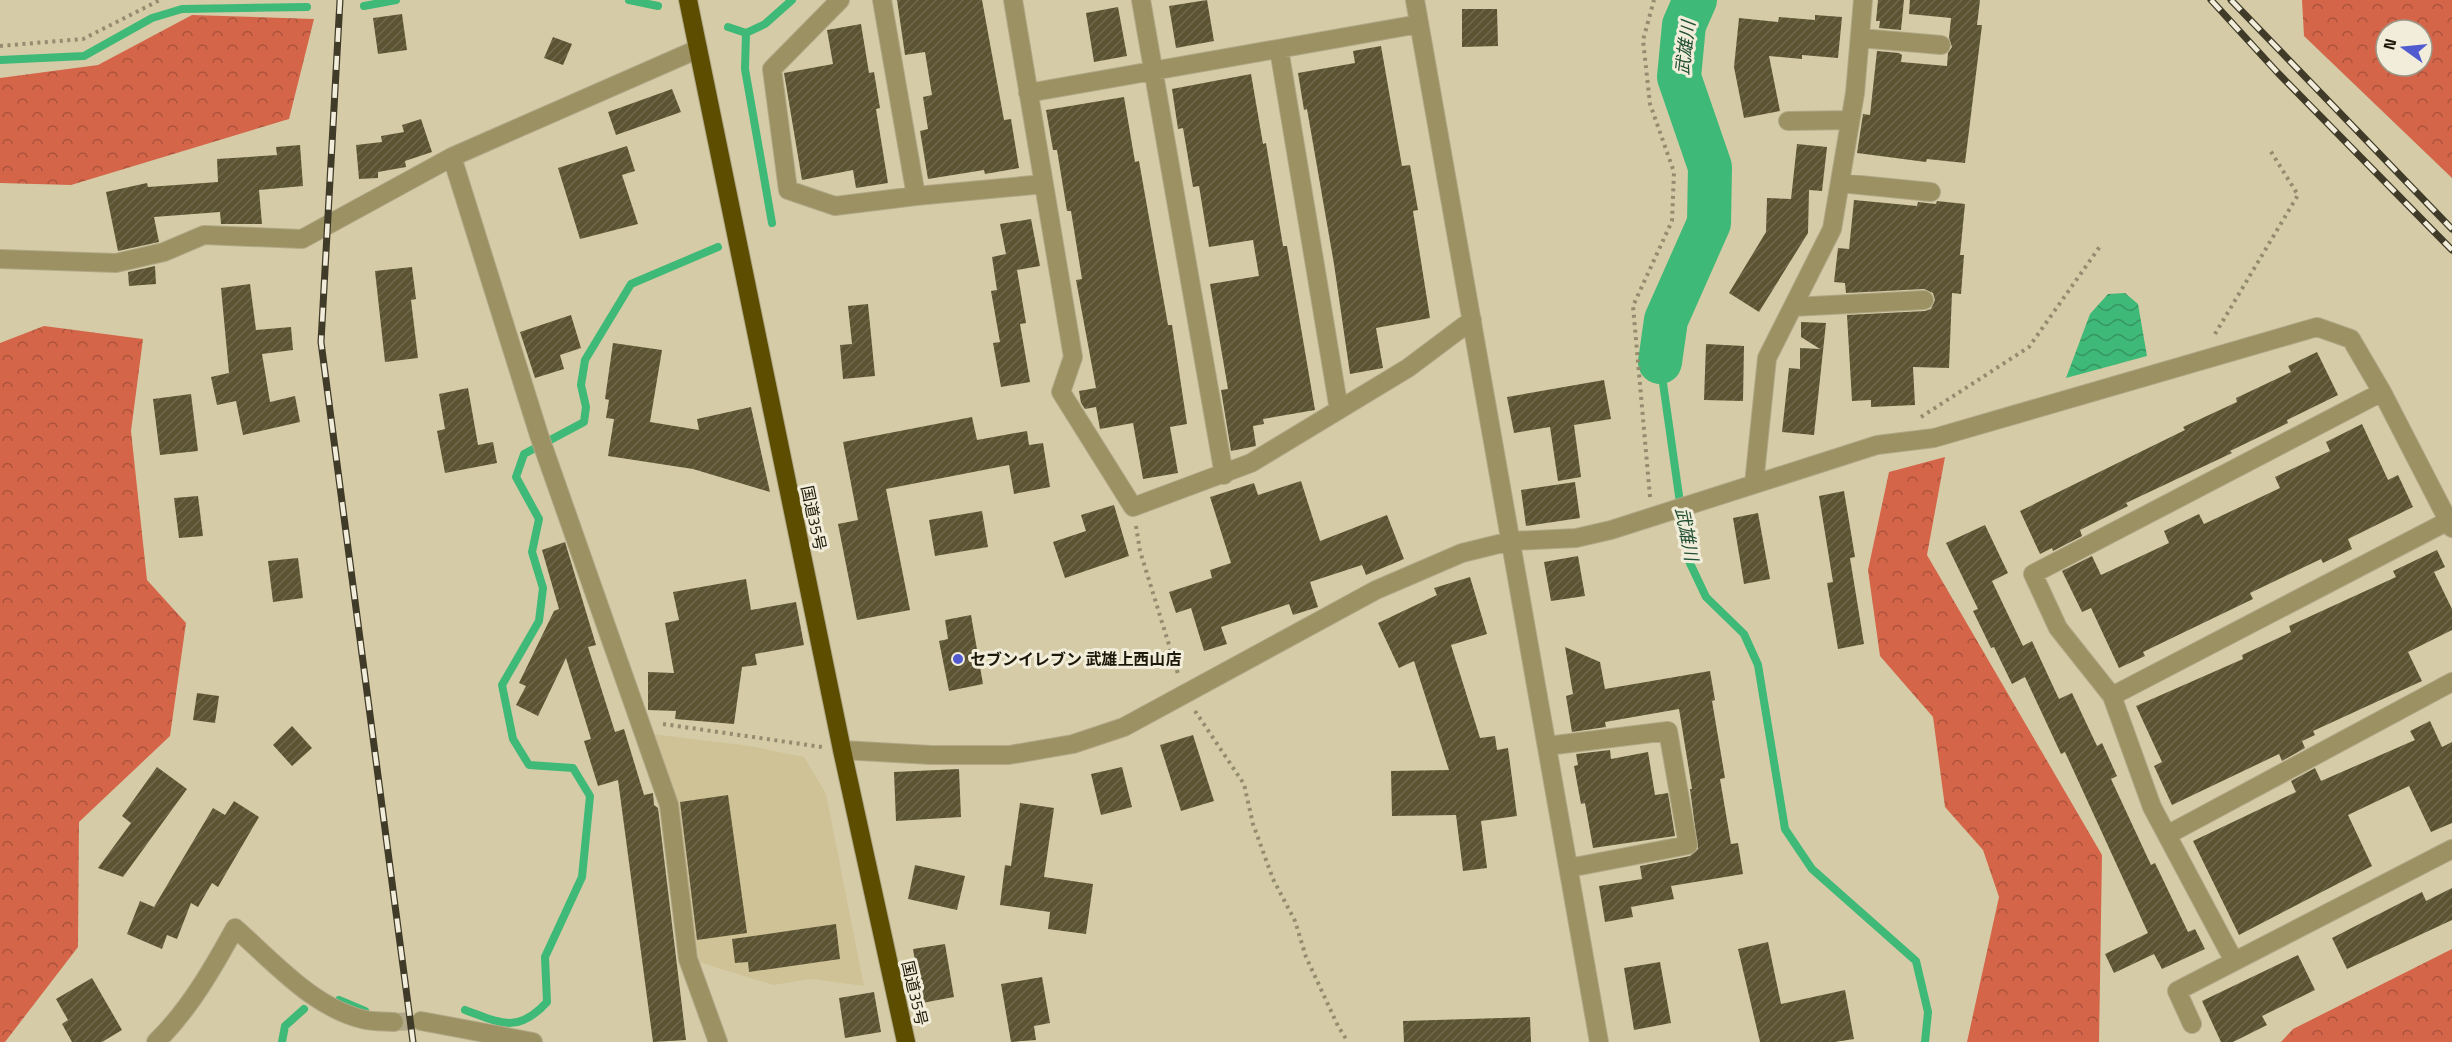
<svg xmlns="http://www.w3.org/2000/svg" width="2452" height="1042" font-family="'Titillium Web','Noto Sans JP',sans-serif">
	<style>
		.built { fill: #cec296 }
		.forest { fill: url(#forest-crowns); fill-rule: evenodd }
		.water { fill: url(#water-waves) }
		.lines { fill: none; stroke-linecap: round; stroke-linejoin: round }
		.stream { stroke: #3fb977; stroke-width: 8 }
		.river { stroke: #3fb977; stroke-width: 44 }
		.building { fill: url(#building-hatch) }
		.minor-tunnel { stroke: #b0a888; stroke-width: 18; stroke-dasharray: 18 9; stroke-linecap: butt }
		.minor-casing { stroke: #b0a888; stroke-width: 20 }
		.highway-casing { stroke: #b0a888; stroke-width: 20 }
		.path { stroke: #938c6f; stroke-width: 4; stroke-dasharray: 3 4.5; stroke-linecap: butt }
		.minor { stroke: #9c9162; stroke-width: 18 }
		.highway { stroke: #5c4d00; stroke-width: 18 }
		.rail-casing { stroke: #403b29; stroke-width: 7 }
		.rail { stroke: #f1edda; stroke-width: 4.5; stroke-dasharray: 14; stroke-linecap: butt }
		.poi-dot { fill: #525ad0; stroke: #f1edda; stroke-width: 2 }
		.labels { text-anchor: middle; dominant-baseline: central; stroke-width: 6; stroke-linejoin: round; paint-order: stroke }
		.street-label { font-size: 16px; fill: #1c180a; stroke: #f1edda }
		.poi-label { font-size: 16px; font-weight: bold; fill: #1c180a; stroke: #f1edda; text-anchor: start }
		.water-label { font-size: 18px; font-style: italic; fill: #204f34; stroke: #f1edda }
	</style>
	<defs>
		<pattern id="forest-crowns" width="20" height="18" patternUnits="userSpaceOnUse" patternTransform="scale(1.5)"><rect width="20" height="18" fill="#d46549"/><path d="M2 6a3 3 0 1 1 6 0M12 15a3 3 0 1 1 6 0" fill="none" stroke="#ab523b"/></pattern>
		<pattern id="water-waves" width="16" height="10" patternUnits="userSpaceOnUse" patternTransform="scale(1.5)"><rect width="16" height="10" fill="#3fb977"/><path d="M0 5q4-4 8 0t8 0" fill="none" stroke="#349560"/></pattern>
		<pattern id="building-hatch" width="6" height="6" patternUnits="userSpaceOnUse" patternTransform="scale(1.5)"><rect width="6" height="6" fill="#5c5332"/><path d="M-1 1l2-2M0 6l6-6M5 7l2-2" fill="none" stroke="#6f684c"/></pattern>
	</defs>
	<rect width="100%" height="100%" fill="#d5cca7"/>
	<path class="built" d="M 652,734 L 750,746 L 804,757 L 826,794 L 864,986 L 811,979 L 773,985 L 699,962 L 676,805 Z"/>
	<path class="forest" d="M 2302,0 L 2452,0 L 2452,178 L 2304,36 ZM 2386,30 L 2422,30 L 2422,66 L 2386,66 Z
		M 192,15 L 314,19 L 289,119 L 71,185 L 0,183 L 0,78 L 98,65 Z
		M 44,326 L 143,339 L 131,431 L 147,580 L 186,623 L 170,736 L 79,822 L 78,947 L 5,1042 L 0,1042 L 0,343 Z
		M 1945,457 L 1927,555 L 2102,855 L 2099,1042 L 1967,1042 L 1999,897 L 1983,850 L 1945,807 L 1933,717 L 1880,656 L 1868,570 L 1889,472 Z
		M 2452,949 L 2452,1042 L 2281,1042 L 2293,1029 Z"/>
	<path class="water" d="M 2125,293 L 2138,304 L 2147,356 L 2066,378 L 2090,314 L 2108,294 Z"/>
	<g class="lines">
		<path class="stream" d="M 629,0 L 658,6
			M 364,6 L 396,0
			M 728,27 L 746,33 L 765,24 L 792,0
			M 746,33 L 745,69 L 772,223
			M 0,60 L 84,56 L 152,18 L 182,9 L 307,7
			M 1660,362 L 1688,559 L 1706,597 L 1744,634 L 1758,665 L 1785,829 L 1812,869 L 1916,961 L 1928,1012 L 1925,1042
			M 339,1000 L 365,1011
			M 465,1010 C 500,1023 518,1034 547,1002 L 545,957 L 582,877 L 590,796 L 573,768 L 529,765 L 513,739 L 502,685 L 539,621 L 543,588 L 532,552 L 539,519 L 516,477 L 524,454 L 584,422 L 586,407 L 581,385 L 585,360 L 631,284 L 718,247
			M 282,1042 L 285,1026 L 304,1009"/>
		<path class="river" d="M 1660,362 L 1666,320 L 1709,223 L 1710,167 L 1679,77 L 1684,25 L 1695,0"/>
	</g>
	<path class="building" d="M 897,0 L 982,0 L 1004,120 L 1011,119 L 1019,168 L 985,174 L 984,170 L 928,179 L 920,131 L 928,129 L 923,97 L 932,95 L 925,52 L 905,55 Z
		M 1207,0 L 1214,41 L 1176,48 L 1169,6 Z
		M 1878,0 L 1904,0 L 1901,30 L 1879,28 L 1880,21 L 1876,21 Z
		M 1910,0 L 1980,0 L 1977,25 L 1982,25 L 1965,163 L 1927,159 L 1926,162 L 1857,153 L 1863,114 L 1870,115 L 1877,51 L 1899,53 L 1902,55 L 1901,62 L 1947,66 L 1948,53 L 1952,47 L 1949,38 L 1951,18 L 1909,14 Z
		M 1118,7 L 1127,56 L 1094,62 L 1086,13 Z
		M 1462,9 L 1497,9 L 1498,46 L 1462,47 Z
		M 402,14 L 407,50 L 378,54 L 373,18 Z
		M 1815,15 L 1842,17 L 1838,58 L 1802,55 L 1802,59 L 1769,56 L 1780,111 L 1744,118 L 1734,67 L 1739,18 L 1778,22 L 1779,17 L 1815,20 Z
		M 861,24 L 869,73 L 874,72 L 880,108 L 876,109 L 888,183 L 856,188 L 853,170 L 802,180 L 784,73 L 833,64 L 827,30 Z
		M 553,37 L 572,44 L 563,65 L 544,58 Z
		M 1381,46 L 1402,166 L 1410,165 L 1418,210 L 1413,211 L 1430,318 L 1376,328 L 1383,368 L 1350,374 L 1334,264 L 1307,109 L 1304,110 L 1298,73 L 1355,63 L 1353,51 Z
		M 1251,74 L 1263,144 L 1266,143 L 1283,246 L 1287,246 L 1315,410 L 1263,419 L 1264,424 L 1253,426 L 1256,446 L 1231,451 L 1221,390 L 1228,389 L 1210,284 L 1259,276 L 1253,240 L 1209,247 L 1199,186 L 1193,187 L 1183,128 L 1178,129 L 1172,89 Z
		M 672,89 L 681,112 L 616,135 L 608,112 Z
		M 1124,97 L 1135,162 L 1139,161 L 1168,325 L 1172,325 L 1187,424 L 1170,427 L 1178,473 L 1143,479 L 1133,423 L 1100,429 L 1096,407 L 1085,409 L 1081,403 L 1079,391 L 1096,388 L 1076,280 L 1082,279 L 1071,211 L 1067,211 L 1057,150 L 1053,150 L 1046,110 Z
		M 421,119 L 432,152 L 405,161 L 406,167 L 378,172 L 378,178 L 359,179 L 356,145 L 382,142 L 381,136 L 404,132 L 402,125 Z
		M 1797,144 L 1827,147 L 1822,191 L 1809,190 L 1808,233 L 1759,312 L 1729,293 L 1766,232 L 1767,198 L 1791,199 Z
		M 300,145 L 303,186 L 259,190 L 262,224 L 221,224 L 220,212 L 154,217 L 159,242 L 118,251 L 106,192 L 147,183 L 148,187 L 218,182 L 217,159 L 277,155 L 276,147 Z
		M 627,146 L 635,171 L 622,175 L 638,224 L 580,239 L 558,168 Z
		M 1854,200 L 1917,206 L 1918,202 L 1936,204 L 1937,201 L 1965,204 L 1960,255 L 1964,255 L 1961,294 L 1952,293 L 1949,368 L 1913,367 L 1915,405 L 1871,407 L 1871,400 L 1852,401 L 1847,315 L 1925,311 L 1931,309 L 1935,300 L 1933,293 L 1924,289 L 1846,293 L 1845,283 L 1834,282 L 1838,248 L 1849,249 Z
		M 1031,219 L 1040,266 L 1017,270 L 1026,323 L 1020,324 L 1030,382 L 1001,387 L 993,343 L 1000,342 L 991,291 L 997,290 L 992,257 L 1006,254 L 1000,224 Z
		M 155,266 L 156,284 L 129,286 L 128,272 Z
		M 412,267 L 416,299 L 411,300 L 418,358 L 385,362 L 375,271 Z
		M 250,284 L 256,330 L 291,327 L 293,350 L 262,354 L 270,402 L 295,396 L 300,422 L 243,435 L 236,401 L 217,405 L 211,377 L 229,373 L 221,288 Z
		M 868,304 L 875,376 L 843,379 L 840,345 L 852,344 L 848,306 Z
		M 571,315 L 581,348 L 560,355 L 564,369 L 535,378 L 520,332 Z
		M 1801,322 L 1826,323 L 1814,435 L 1782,432 L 1789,368 L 1800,369 L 1800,348 L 1820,349 L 1801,337 Z
		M 613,343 L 662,350 L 650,422 L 699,430 L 697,419 L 751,407 L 770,492 L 693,469 L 608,456 L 614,419 L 606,418 L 609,400 L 605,399 Z
		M 1706,344 L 1744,346 L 1743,401 L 1704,400 Z
		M 2317,352 L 2338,395 L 2287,420 L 2288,423 L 2230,451 L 2232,453 L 2126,503 L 2128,506 L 2080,530 L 2082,536 L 2053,551 L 2052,548 L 2040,554 L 2020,511 L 2185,430 L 2183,427 L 2237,402 L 2236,398 L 2291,372 L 2288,366 Z
		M 1604,380 L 1611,419 L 1574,425 L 1581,477 L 1558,481 L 1550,427 L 1514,433 L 1507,397 Z
		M 468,388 L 478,445 L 493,442 L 497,463 L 445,473 L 437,431 L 445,429 L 439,394 Z
		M 191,394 L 198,451 L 160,455 L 153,399 Z
		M 972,417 L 977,440 L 1027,431 L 1029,445 L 1043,443 L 1050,487 L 1014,494 L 1009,465 L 886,489 L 910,610 L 857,620 L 838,524 L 858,520 L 843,442 Z
		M 2362,424 L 2388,480 L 2398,475 L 2413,507 L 2348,539 L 2352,549 L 2323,563 L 2321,559 L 2250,593 L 2253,599 L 2143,652 L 2145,656 L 2119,668 L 2091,608 L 2082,612 L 2062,571 L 2092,556 L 2101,575 L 2169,543 L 2164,531 L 2199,514 L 2204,524 L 2280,488 L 2275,477 L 2330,451 L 2326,442 Z
		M 1301,481 L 1320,541 L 1387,515 L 1404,559 L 1366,575 L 1362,565 L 1310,582 L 1318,607 L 1293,615 L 1289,604 L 1221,627 L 1227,644 L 1204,651 L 1191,608 L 1176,613 L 1169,592 L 1212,578 L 1210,570 L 1231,563 L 1210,497 L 1254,483 L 1258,495 Z
		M 1575,482 L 1580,518 L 1526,526 L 1521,490 Z
		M 1844,491 L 1855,557 L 1850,558 L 1864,644 L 1838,649 L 1827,583 L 1833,582 L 1819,496 Z
		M 198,496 L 203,536 L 179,538 L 174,498 Z
		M 1114,505 L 1129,556 L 1065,578 L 1053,542 L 1086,531 L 1081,515 Z
		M 982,511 L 988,547 L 935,556 L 929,520 Z
		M 1758,513 L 1770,579 L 1744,584 L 1733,518 Z
		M 1985,525 L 2008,573 L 1992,581 L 2023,646 L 2032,641 L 2059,699 L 2072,693 L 2097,746 L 2102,743 L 2117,776 L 2111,779 L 2151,865 L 2155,863 L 2188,932 L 2195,929 L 2205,949 L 2162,969 L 2154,954 L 2114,973 L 2105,954 L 2148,933 L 2065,752 L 2061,754 L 2025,677 L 2012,684 L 1994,647 L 1991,648 L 1973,611 L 1978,609 L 1946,543 Z
		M 565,542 L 596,645 L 588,647 L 615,732 L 624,729 L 644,795 L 653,793 L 654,805 L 658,808 L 686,1040 L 653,1042 L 618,780 L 598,786 L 584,741 L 591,739 L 566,658 L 538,716 L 516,705 L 526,686 L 519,683 L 554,611 L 559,609 L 542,550 Z
		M 2437,550 L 2445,567 L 2434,572 L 2452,609 L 2452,630 L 2408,652 L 2422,681 L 2313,731 L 2315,735 L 2302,741 L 2305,748 L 2282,761 L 2279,754 L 2172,805 L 2154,766 L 2162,762 L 2136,706 L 2243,659 L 2242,655 L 2291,632 L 2289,626 L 2396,577 L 2393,571 Z
		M 1578,556 L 1585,596 L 1551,601 L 1544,562 Z
		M 298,558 L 303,598 L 273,602 L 268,561 Z
		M 1470,577 L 1487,634 L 1451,645 L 1480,738 L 1495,736 L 1497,750 L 1508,748 L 1517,816 L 1481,821 L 1487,868 L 1463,871 L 1456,815 L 1392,816 L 1391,771 L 1449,770 L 1414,661 L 1399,668 L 1378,623 L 1437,595 L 1434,588 Z
		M 746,579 L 751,610 L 796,602 L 804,645 L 755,654 L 757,665 L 742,667 L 734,724 L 675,719 L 676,711 L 648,710 L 648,672 L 674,673 L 665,623 L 679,620 L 673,592 Z
		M 971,615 L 983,684 L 949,691 L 939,641 L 948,639 L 945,620 Z
		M 1565,647 L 1600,662 L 1605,689 L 1710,671 L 1715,700 L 1712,701 L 1725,778 L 1720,779 L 1731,844 L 1738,843 L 1743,874 L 1671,886 L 1674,899 L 1631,907 L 1633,917 L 1605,922 L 1599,886 L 1642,879 L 1640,866 L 1690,856 L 1698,849 L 1690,789 L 1692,789 L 1679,709 L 1605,722 L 1606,727 L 1572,732 L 1566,696 L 1573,694 Z
		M 197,693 L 219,696 L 215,723 L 193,720 Z
		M 2430,721 L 2442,747 L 2452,742 L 2452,823 L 2431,832 L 2409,786 L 2348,815 L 2372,866 L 2239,935 L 2193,841 L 2296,792 L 2291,781 L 2315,768 L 2321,781 L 2415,740 L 2410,731 Z
		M 292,726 L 312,748 L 292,766 L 273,745 Z
		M 1193,735 L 1214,801 L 1181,811 L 1160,745 Z
		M 1610,750 L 1611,759 L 1648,752 L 1655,795 L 1668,793 L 1675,836 L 1593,848 L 1585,803 L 1581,804 L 1574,766 L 1578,765 L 1576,754 Z
		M 157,767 L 187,789 L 123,877 L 98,868 L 131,823 L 122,816 Z
		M 1122,767 L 1132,807 L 1101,815 L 1091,774 Z
		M 959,769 L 961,817 L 896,821 L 894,772 Z
		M 728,795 L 747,933 L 697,940 L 680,802 Z
		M 234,801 L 259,817 L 218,887 L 212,883 L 198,907 L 191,903 L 177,939 L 167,935 L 162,949 L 127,934 L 140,901 L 154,907 L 213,808 L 225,815 Z
		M 1020,803 L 1054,808 L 1044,877 L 1093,884 L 1086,934 L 1048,929 L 1050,912 L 1000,905 L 1005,865 L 1011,866 Z
		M 915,865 L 965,876 L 957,910 L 908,899 Z
		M 2452,888 L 2452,920 L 2347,969 L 2332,938 L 2422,892 L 2426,901 Z
		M 836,924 L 840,959 L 749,972 L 748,962 L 735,963 L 732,939 Z
		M 1768,942 L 1781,1004 L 1845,990 L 1854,1039 L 1835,1042 L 1760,1042 L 1738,949 Z
		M 945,944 L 954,997 L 922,1003 L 913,949 Z
		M 2298,955 L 2315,990 L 2262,1016 L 2267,1025 L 2233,1042 L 2221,1042 L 2202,1001 Z
		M 1660,962 L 1671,1023 L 1634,1030 L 1624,968 Z
		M 1042,977 L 1050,1023 L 1034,1026 L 1036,1040 L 1011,1042 L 1001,984 Z
		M 92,978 L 122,1030 L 102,1042 L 72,1042 L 62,1024 L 68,1020 L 56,999 Z
		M 874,992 L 881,1032 L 845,1038 L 839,998 Z
		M 1530,1017 L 1531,1042 L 1404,1042 L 1403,1021 Z"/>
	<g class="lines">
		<path class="minor-tunnel" d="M 394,1022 L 421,1021"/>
		<g class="minor-casing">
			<path id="minor" d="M 840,0 L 772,69 L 788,190 L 835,206 L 916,196
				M 882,0 L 916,196 L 1044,184
				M 1013,0 L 1073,357 L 1061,392 L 1133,507 L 1251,463 L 1408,368 L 1472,320
				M 1141,0 L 1224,475
				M 1415,0 L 1599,1042
				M 1860,38 L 1941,45
				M 1279,49 L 1339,410
				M 1028,93 L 1419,24
				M 1788,121 L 1850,120
				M 452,157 L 539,435 L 669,805 L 688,959 L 718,1042
				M 1840,183 L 1931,192
				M 0,259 L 116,263 L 164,252 L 204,235 L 302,239 L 452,157 L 698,49
				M 1793,307 L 1924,300
				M 1754,484 L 1767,358 L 1832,229 L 1855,93 L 1863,0
				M 2112,696 L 2448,521
				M 1547,746 L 1668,731 L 1688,845 L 1569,868
				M 842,750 L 931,755 L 1009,755 L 1073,744 L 1124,727 L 1376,590 L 1462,553 L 1511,541 L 1576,538 L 1611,530 L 1877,445 L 1934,438 L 2317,327 L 2351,339 L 2382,392 L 2452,528
				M 2167,835 L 2452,682
				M 2234,961 L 2152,807 L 2112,696 L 2058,628 L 2033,574 L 2382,392
				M 421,1021 L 533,1042
				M 2192,1024 L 2177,991 L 2452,849
				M 156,1042 C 189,1010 213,968 235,928 C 274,962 314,1009 366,1020 C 375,1022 385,1021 394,1022"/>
		</g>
		<g class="highway-casing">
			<path id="highway" d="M 688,0 L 842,750 L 906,1042"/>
		</g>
		<path class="path" d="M 0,46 L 83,39 L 160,0
			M 2215,334 L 2298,195 L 2270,150
			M 1921,417 L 2029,347 L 2101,245
			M 1650,497 L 1633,306 L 1672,221 L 1674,172 L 1650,104 L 1643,40 L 1654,0
			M 1136,526 L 1140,551 L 1178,674
			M 1195,711 L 1244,784 L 1253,824 L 1273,879 L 1295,921 L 1306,957 L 1338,1026 L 1348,1042
			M 663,724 L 822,747"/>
		<use href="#minor" class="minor"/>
		<use href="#highway" class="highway"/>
		<g class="rail-casing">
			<path id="rail" d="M 340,0 L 321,342 L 413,1042
				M 2211,0 L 2277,72 L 2452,250
				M 2231,0 L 2452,229"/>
		</g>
		<use href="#rail" class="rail"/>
	</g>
	<circle class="poi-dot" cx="958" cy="659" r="6"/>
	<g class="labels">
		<g class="street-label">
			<text transform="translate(814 518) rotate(78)">国道35号</text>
			<text transform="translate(915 993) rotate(77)">国道35号</text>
		</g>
		<g class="poi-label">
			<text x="970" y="659">セブンイレブン 武雄上西山店</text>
		</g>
		<g class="water-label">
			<text transform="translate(1685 48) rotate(-83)">武雄川</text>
			<text transform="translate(1687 534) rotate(79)">武雄川</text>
		</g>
	</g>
	<g transform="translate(2404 48) rotate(285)"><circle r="28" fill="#f1edda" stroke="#9c9887" stroke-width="1.5"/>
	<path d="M0-4.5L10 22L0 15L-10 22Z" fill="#525ad0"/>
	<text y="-9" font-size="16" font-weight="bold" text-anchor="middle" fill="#1c180a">N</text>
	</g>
</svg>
